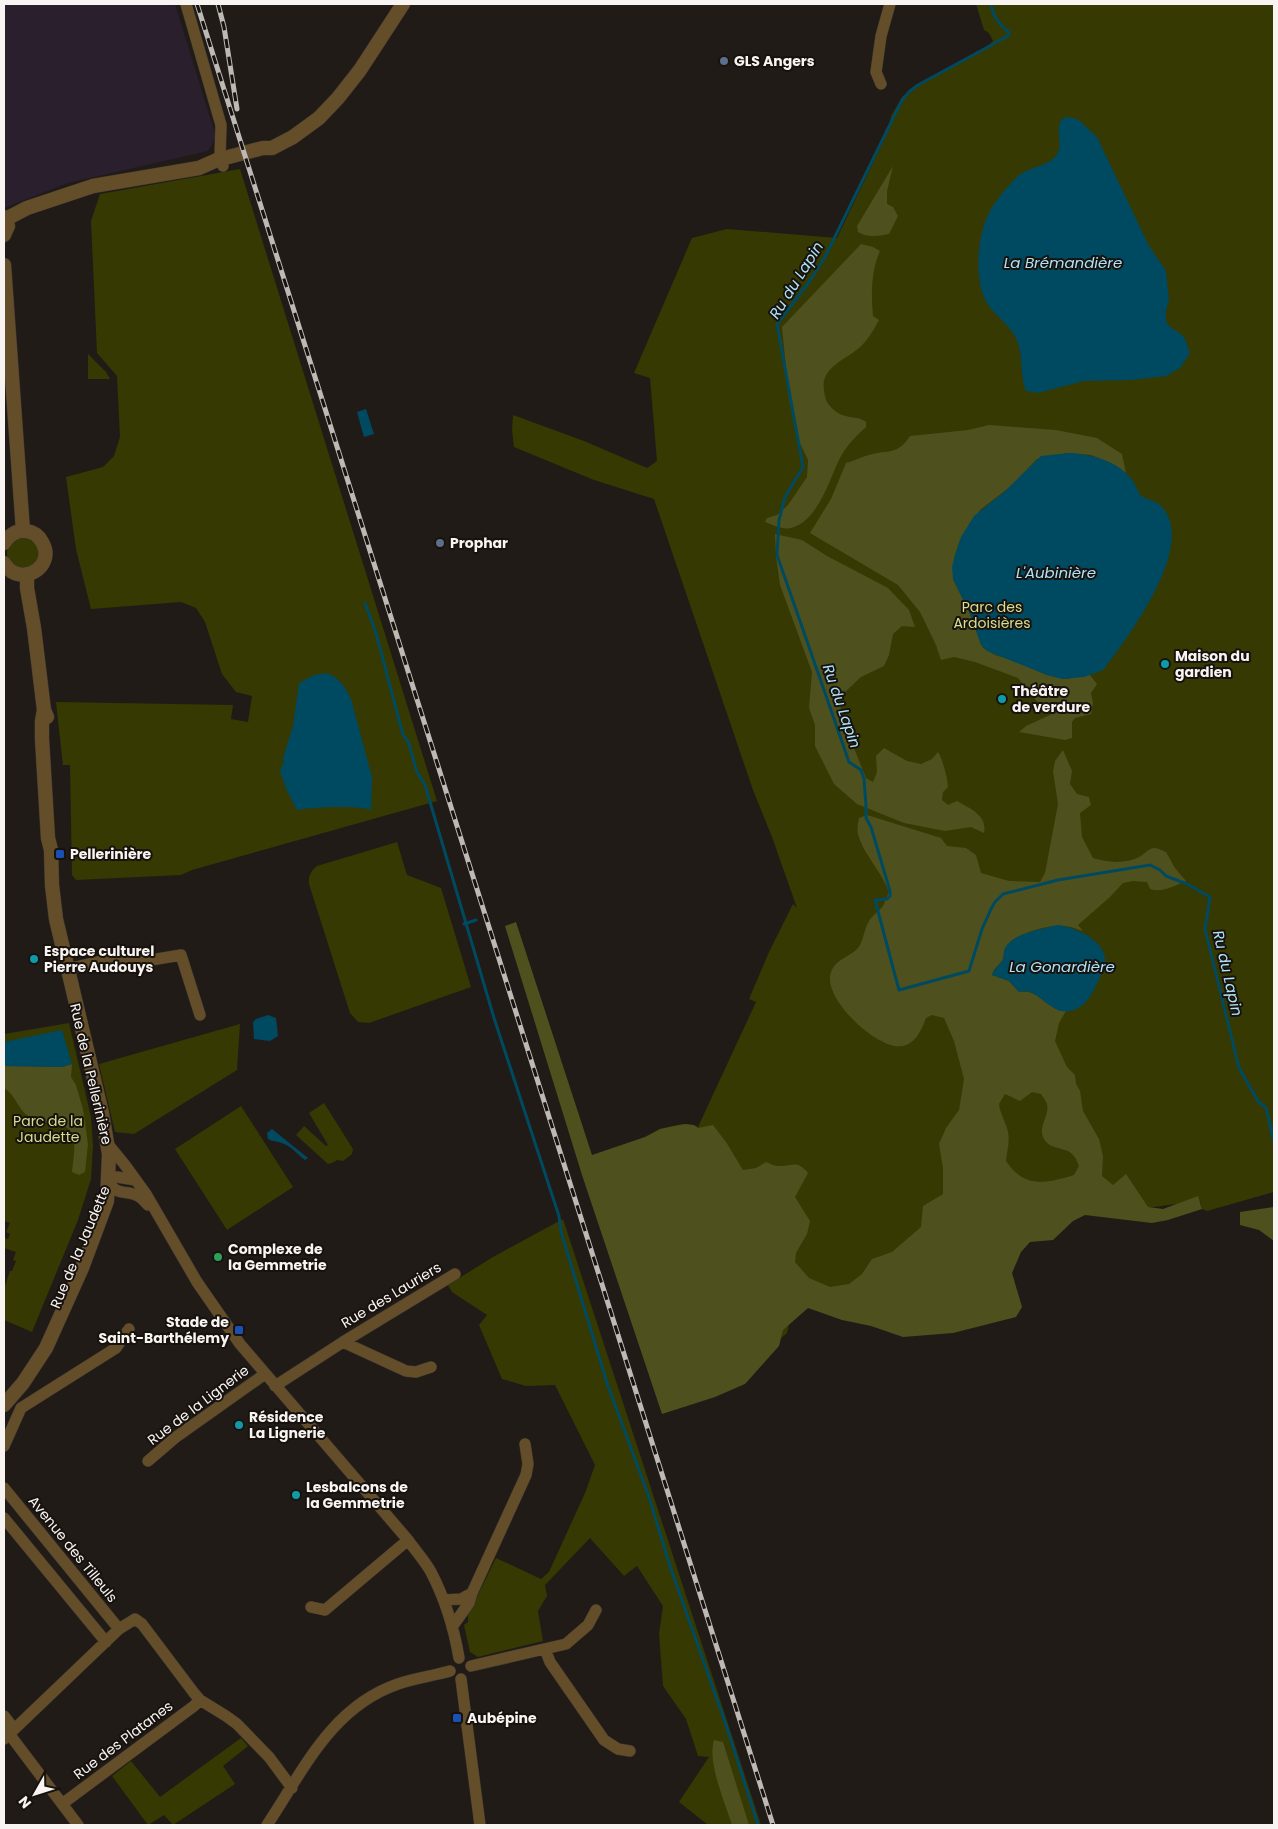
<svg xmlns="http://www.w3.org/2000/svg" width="1278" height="1829" font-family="Poppins,sans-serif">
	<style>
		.commercial { fill: #291f2d }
		.green { fill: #363901 }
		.forest { fill: #4e511d; fill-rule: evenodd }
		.water { fill: #004a61 }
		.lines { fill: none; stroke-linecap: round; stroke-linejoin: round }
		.stream { stroke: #004a61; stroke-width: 3 }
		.minor-casing { stroke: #3b3531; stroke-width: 12 }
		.tertiary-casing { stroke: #3b3531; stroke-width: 15 }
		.minor { stroke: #644e29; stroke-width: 11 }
		.tertiary { stroke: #644e29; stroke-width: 14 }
		.rail-casing { stroke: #bdb9b5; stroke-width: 5 }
		.rail { stroke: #17120e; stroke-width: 3; stroke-dasharray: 9; stroke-linecap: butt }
		.service-dot { fill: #5c6f8a; stroke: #17120e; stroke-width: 2 }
		.culture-dot { fill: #0f9aa8; stroke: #17120e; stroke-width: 2 }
		.transit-dot { fill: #1a4fb4; stroke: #17120e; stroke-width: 2 }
		.leisure-dot { fill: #2e9e5b; stroke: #17120e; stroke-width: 2 }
		.labels { text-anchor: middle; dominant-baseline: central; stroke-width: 4; stroke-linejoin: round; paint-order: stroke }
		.poi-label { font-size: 14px; font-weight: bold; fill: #f8f4f1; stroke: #17120e; text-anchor: start }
		.park-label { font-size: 14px; fill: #d7de8d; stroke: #17120e }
		.street-label { font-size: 14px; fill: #f8f4f1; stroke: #17120e }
		.water-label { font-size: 15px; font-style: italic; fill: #aee3f9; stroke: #17120e }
	</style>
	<rect width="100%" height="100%" fill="#211b17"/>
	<path class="commercial" d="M 4,4 L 175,4 L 216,137 L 208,151 L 68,183 L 4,208 Z"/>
	<path class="green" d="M 976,4 L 1274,4 L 1274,1192 L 1207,1211 L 1202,1209 L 1200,1201 L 1138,1209 L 1099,1199 L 795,1311 L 789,1324 L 787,1333 L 761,1355 L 660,1129 C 672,1126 686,1121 698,1127 L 756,1002 L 749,999 L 769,952 L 793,904 L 797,908 L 772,837 L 753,790 L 654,499 L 594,480 L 514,447 L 512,430 L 513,415 L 584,441 L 647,468 L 657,461 L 650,378 L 634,373 L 692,238 L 727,229 L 837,238 L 889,129 L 891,116 L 903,96 L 914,88 L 985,49 L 993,41 L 989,33 L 984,30 Z
		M 240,169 L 437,801 L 192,870 L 181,875 L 76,880 L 72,875 L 70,765 L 63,765 L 56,702 L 233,705 L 231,719 L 248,722 L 252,696 L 236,692 L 222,674 L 205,622 L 196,608 L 181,602 L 91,609 L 76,549 L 66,477 L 103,467 L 114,456 L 120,437 L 117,376 L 97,353 L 91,221 L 100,194 Z
		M 88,354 L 106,372 L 110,379 L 88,379 Z
		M7 553a16 16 0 1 1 32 0a16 16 0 1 1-32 0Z
		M 397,842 L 407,875 L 441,888 L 471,987 L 369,1023 L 358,1022 L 350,1013 L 309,884 C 308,876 311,871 317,866 Z
		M 69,1023 L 91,1117 L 93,1145 L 91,1179 L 78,1220 L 32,1332 L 4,1320 L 4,1289 L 10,1271 L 12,1271 L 16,1261 L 13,1260 L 16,1252 L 4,1248 L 4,1238 L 8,1239 L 10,1234 L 6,1232 L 10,1223 L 4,1221 L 4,1034 Z
		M 240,1024 L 237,1070 L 134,1134 L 115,1132 L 99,1064 Z
		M 324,1103 L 353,1149 L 352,1154 L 343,1161 L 337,1160 L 332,1163 L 328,1164 L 296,1135 L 304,1126 L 326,1146 L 328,1145 L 309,1113 Z
		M 241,1106 L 293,1187 L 227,1230 L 175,1149 Z
		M 563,1219 L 761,1825 L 708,1825 L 679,1802 L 709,1757 L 698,1756 L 686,1719 L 663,1686 L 659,1634 L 663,1606 L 637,1566 L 624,1576 L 590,1538 L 545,1585 L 547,1596 L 538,1611 L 543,1641 L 478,1657 L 470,1652 L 464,1625 L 468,1622 L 468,1615 L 496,1558 L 541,1579 L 549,1572 L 585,1493 L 595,1465 L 555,1385 L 526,1386 L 502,1379 L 479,1325 L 487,1315 L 452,1292 L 448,1285 L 493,1257 Z
		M 241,1738 L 248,1746 L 223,1766 L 235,1784 L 173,1825 L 164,1815 L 148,1825 L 112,1776 L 131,1761 L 160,1797 Z"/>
	<path class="forest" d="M 893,166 L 887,191 L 887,204 L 893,207 L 898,216 L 889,234 C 878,236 868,238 858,232 L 857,226 Z
		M 861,244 L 873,247 L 880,251 C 871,271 871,294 873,316 L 879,320 C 873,331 868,340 859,348 C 845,360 820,368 824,390 C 825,399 827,404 834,410 C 845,420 858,415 866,422 L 866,427 C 856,436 845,447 839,460 C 829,481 817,522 791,528 C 783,530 773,525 765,522 L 767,518 L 777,515 L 788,505 L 807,477 L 808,460 L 798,439 L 789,399 L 782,327 Z
		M 989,425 L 1056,430 L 1097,438 L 1122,454 L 1126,473 L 1109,462 L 1091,455 L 1069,453 L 1037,459 L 1010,487 L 980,510 L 960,540 L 954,558 L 953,579 L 970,614 L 983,648 L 995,655 L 1012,660 L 1047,675 L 1066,679 L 1090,675 L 1097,684 L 1091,693 L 1093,703 L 1091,714 L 1075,718 L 1072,722 L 1072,738 L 1065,740 L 1019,732 L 1026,726 L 1050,715 L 1053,711 L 1047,706 L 1039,704 L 1018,678 L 975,662 L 954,657 L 941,660 L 936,645 L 920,612 L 898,585 L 810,533 L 831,499 L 846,463 C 854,461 861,457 869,455 C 889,449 897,456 910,436 L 968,430 Z
		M 775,534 L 802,540 L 827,556 L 888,588 L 909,610 L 915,627 L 902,626 L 893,634 L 889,655 L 884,666 L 861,677 L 846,691 L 840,703 L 842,718 L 866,778 L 873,782 L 877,772 L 876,756 L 884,748 L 907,761 L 921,764 L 932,759 L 938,752 C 942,757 948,780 948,787 L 943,792 L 942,800 L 948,805 L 957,801 C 969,808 988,815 984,833 L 971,827 L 945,831 L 904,823 L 857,804 L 834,784 L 815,746 L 815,725 L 809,708 L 812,672 L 780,585 L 776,556 Z
		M 1063,750 L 1072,771 L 1070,784 L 1077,794 L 1089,797 L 1091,805 L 1080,813 L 1082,837 L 1093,858 C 1108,863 1127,864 1141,856 C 1145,853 1149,848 1155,848 C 1158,848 1163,851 1166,852 L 1175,868 L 1186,881 C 1174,886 1162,893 1150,889 L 1147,882 L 1133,881 L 1123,883 L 1110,897 L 1078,925 L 1083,931 C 1076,929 1070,926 1063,926 C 1050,924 1016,934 1008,944 C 1004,949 1005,958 1001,962 C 997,967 994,968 992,975 L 1009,981 L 1019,992 C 1039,988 1046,1010 1066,1011 L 1059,1023 L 1055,1041 L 1067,1067 L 1075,1075 L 1076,1084 L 1080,1091 L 1083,1111 L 1099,1139 L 1103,1156 L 1102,1176 L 1113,1185 L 1126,1174 L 1148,1207 L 1163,1209 L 1198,1196 L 1202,1209 L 1168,1220 L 1152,1223 L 1085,1215 L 1073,1221 L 1053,1240 L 1030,1242 L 1021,1252 L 1012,1273 L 1022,1307 L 1016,1317 L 953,1333 L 903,1337 L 871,1326 L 842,1320 L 808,1308 L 783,1330 L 779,1346 L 745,1384 L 715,1397 L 662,1414 L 582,1175 L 505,926 L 516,922 L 592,1155 L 645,1137 L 660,1129 L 685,1124 L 694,1125 L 698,1128 L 713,1125 L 726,1142 L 743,1170 L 756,1168 L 766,1162 C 769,1163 774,1166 778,1166 C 793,1167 796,1159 808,1173 L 795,1197 L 810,1221 L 807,1234 L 796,1253 L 795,1262 L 809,1278 L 830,1287 L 849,1284 L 862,1274 L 872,1259 L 892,1252 L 921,1227 L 923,1206 L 943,1194 L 943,1168 L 939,1144 L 946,1128 L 959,1110 L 964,1079 L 954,1041 L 944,1018 L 932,1015 L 926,1018 C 922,1029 916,1043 903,1046 C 879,1051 828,1003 830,978 C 831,960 849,958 858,948 C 863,942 864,930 868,923 C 871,916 878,912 883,906 C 885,902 887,896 889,892 C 881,870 863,854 858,834 C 857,829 858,823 859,818 L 867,815 L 941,838 L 947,846 L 966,848 L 976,855 L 981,873 L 1009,881 L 1040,882 L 1045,873 L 1058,804 L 1053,771 L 1055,761 ZM 1032,1092 L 1041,1094 C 1043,1097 1046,1101 1047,1104 C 1050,1116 1037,1127 1044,1139 C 1053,1154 1072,1142 1079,1166 L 1074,1175 C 1045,1184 1024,1188 1006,1161 C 1007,1151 1010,1142 1008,1132 C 1006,1122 1000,1114 999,1104 L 1005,1094 L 1020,1101 Z
		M 72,1064 L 71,1077 L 76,1085 L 83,1109 L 88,1144 L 85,1172 L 79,1175 L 72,1172 C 73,1159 79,1136 66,1127 C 62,1124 56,1126 51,1125 C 47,1124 44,1121 40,1120 C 36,1119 32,1119 29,1117 C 18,1110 16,1095 4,1088 L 4,1066 L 62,1067 Z
		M 1274,1207 L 1274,1241 L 1259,1230 L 1240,1225 L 1240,1212 Z
		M 714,1740 L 723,1742 L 749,1825 L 732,1825 C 725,1802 707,1763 714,1740 Z"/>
	<path class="water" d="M 1065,117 L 1074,118 L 1080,121 L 1097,137 L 1148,244 L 1166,271 L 1169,300 L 1166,311 L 1166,321 L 1169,326 L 1181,334 L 1185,339 L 1190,353 L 1181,367 L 1167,376 L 1131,380 L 1084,381 L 1038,393 L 1026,391 C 1019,374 1024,355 1016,338 C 1009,324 995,316 987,303 C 974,281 977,240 987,217 C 993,203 1006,188 1017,177 C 1027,167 1045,167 1054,158 C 1067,146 1051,126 1065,117 Z
		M 366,409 L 374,434 L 364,437 L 357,412 Z
		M 1069,453 C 1091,454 1119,461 1133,481 C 1136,485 1137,490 1140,495 C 1147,500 1158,501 1163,508 C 1195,547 1131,633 1107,665 L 1103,670 L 1084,677 L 1062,679 L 1047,675 L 987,651 L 981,645 L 970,614 L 953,579 L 952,567 L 956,552 L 961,537 L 974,516 L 1004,492 L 1041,456 Z
		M 326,673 C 339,677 345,687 351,699 L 372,777 L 371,810 C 358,805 312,807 297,810 L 287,791 L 280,771 L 284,761 L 283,758 L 293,726 L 299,683 L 314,675 Z
		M 1057,925 C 1074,926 1108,942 1105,962 C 1104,969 1100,977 1097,984 C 1092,993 1088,1003 1078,1008 C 1051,1023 1042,986 1019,992 L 1009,981 L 992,975 C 994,967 1001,965 1003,959 C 1004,956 1003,952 1005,948 C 1013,933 1043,929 1057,925 Z
		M 268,1015 L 276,1018 L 278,1036 L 270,1041 L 254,1039 L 253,1022 L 256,1019 Z
		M 62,1030 L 72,1064 L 62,1067 L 4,1066 L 4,1042 Z
		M 272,1129 L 308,1158 L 305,1160 C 298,1155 292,1147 284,1144 C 279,1141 274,1142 268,1139 L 267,1133 Z"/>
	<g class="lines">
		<path class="stream" d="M 991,4 C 993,17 999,24 1009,32 L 1008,36 L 918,85 L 910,91 L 902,100 L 825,257 L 809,282 L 777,324 L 803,467 L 785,497 L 779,520 L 777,555 L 849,762 L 861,770 L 864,779 L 866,806 L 866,818 L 871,827 L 890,891 L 890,896 L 887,899 L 875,900 L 899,990 L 969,971 L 982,929 L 991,909 L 995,902 L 1003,894 L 1058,880 L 1150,865 L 1160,870 L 1166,876 L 1187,884 L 1210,897 L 1205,929 L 1239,1068 L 1258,1101 L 1266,1108 L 1274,1142
			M 365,603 L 376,633 L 403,735 L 408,741 L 417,772 L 425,785 L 494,1018 L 559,1216 L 561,1232 L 608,1386 L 649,1497 L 670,1566 L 727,1728 L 758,1825
			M 464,924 L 476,920"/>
		<g class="minor-casing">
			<path id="minor" d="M 186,4 L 221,125 L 220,157 L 223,166
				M 881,84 L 876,72 L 881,36 L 890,4
				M 67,969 L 97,962 L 128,957 L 145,961 L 181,955 L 200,1015
				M 107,1143 L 125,1165 L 146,1194 L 197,1282 L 240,1344 L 408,1540 C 415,1550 425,1561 431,1572 C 445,1599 454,1628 459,1658
				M 135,1180 L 117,1177 L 107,1180 C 119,1199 125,1188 138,1196 C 142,1198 145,1202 148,1205
				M 343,1342 L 406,1371 L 416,1372 L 431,1367
				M 275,1386 L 343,1342 L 455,1274
				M 4,1446 L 21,1408 L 116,1348 L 129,1329
				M 148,1461 L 176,1437 L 265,1374
				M 4,1488 L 119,1629
				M 4,1518 L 106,1642
				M 444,1600 L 461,1599 L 472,1593
				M 311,1607 L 325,1610 L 408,1540
				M 452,1627 L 469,1603 L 472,1593 L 526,1475 L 528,1464 L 525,1444
				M 545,1649 L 550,1662 L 604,1740 L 618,1749 L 630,1751
				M 471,1666 L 566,1644 L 588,1625 L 596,1610
				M 461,1679 L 480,1825
				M 4,1716 L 11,1725 L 10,1735
				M 10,1735 L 78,1825
				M 4,1739 L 119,1629 L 135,1619 L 142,1624 L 194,1693 L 200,1700 L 226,1716 L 237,1724 L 269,1757 L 292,1788
				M 62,1804 L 194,1706 L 200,1700
				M 267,1825 C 303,1771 331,1707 398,1684 C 414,1678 433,1676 450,1671"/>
		</g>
		<g class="tertiary-casing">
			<path id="tertiary" d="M 4,217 L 8,226 L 4,235
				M 6,219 L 27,208 L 93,186 L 199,168 L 217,160 L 263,148 L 272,148 L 293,137 L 319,118 L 338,98 L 360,70 L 403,4
				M 4,265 L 23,531
				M 4,543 C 9,535 17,530 26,531 C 33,532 39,536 42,542 C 57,567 19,589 4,563
				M 27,574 L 27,588 L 34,628 L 44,710 L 47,717
				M 4,1405 L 23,1383 L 46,1348 L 82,1268 L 107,1201 L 109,1154 L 107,1143 L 102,1113 L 56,919 L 52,885 L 51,850 L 48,838 L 42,739 L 42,721 L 44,710"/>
		</g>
		<use href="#minor" class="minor"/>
		<use href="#tertiary" class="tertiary"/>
		<g class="rail-casing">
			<path id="rail" d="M 197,4 L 773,1825
				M 218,4 L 224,27 L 237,109"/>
		</g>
		<use href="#rail" class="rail"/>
	</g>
	<g class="service-dot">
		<circle cx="724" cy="61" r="5"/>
		<circle cx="440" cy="543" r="5"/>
	</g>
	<g class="culture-dot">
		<circle cx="1165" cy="664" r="5"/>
		<circle cx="1002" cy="699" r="5"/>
		<circle cx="34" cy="959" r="5"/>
		<circle cx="239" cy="1425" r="5"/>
		<circle cx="296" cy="1495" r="5"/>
	</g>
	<g class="transit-dot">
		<rect x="55" y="849" width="10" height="10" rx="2.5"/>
		<rect x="234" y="1325" width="10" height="10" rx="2.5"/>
		<rect x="452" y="1713" width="10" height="10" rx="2.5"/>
	</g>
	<circle class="leisure-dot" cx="218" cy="1257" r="5"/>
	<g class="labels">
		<g class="poi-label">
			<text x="734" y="61">GLS Angers</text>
			<text x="450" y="543">Prophar</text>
			<text x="1175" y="656">Maison du<tspan x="1175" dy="16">gardien</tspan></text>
			<text x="1012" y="691">Théâtre<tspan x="1012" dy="16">de verdure</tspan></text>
			<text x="70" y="854">Pellerinière</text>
			<text x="44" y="951">Espace culturel<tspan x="44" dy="16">Pierre Audouys</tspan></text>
			<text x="228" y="1249">Complexe de<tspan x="228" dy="16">la Gemmetrie</tspan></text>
			<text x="229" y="1322" text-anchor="end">Stade de<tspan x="229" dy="16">Saint-Barthélemy</tspan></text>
			<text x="249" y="1417">Résidence<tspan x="249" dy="16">La Lignerie</tspan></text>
			<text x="306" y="1487">Lesbalcons de<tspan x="306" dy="16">la Gemmetrie</tspan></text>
			<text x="467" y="1718">Aubépine</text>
		</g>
		<g class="park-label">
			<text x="992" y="607">Parc des<tspan x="992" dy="16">Ardoisières</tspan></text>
			<text x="48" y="1121">Parc de la<tspan x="48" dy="16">Jaudette</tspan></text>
		</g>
		<g class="street-label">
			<text transform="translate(91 1074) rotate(77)">Rue de la Pellerinière</text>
			<text transform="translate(80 1247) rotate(-67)">Rue de la Jaudette</text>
			<text transform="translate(391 1295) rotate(-31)">Rue des Lauriers</text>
			<text transform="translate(198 1405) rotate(-37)">Rue de la Lignerie</text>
			<text transform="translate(73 1549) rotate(51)">Avenue des Tilleuls</text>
			<text transform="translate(123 1740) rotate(-37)">Rue des Platanes</text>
		</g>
		<g class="water-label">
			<text x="1063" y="262">La Brémandière</text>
			<text transform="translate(796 280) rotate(-58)">Ru du Lapin</text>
			<text x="1056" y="572">L'Aubinière</text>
			<text transform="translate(842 706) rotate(71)">Ru du Lapin</text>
			<text x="1062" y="966">La Gonardière</text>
			<text transform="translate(1228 973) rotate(77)">Ru du Lapin</text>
		</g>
	</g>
	<rect width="1278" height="1829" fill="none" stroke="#f8f4f1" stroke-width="10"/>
	<g transform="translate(35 1794) rotate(231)" stroke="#17120e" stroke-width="4" paint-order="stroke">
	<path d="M0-4L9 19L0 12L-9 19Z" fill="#f8f4f1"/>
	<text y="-8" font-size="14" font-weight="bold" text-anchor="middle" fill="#f8f4f1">N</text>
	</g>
</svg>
